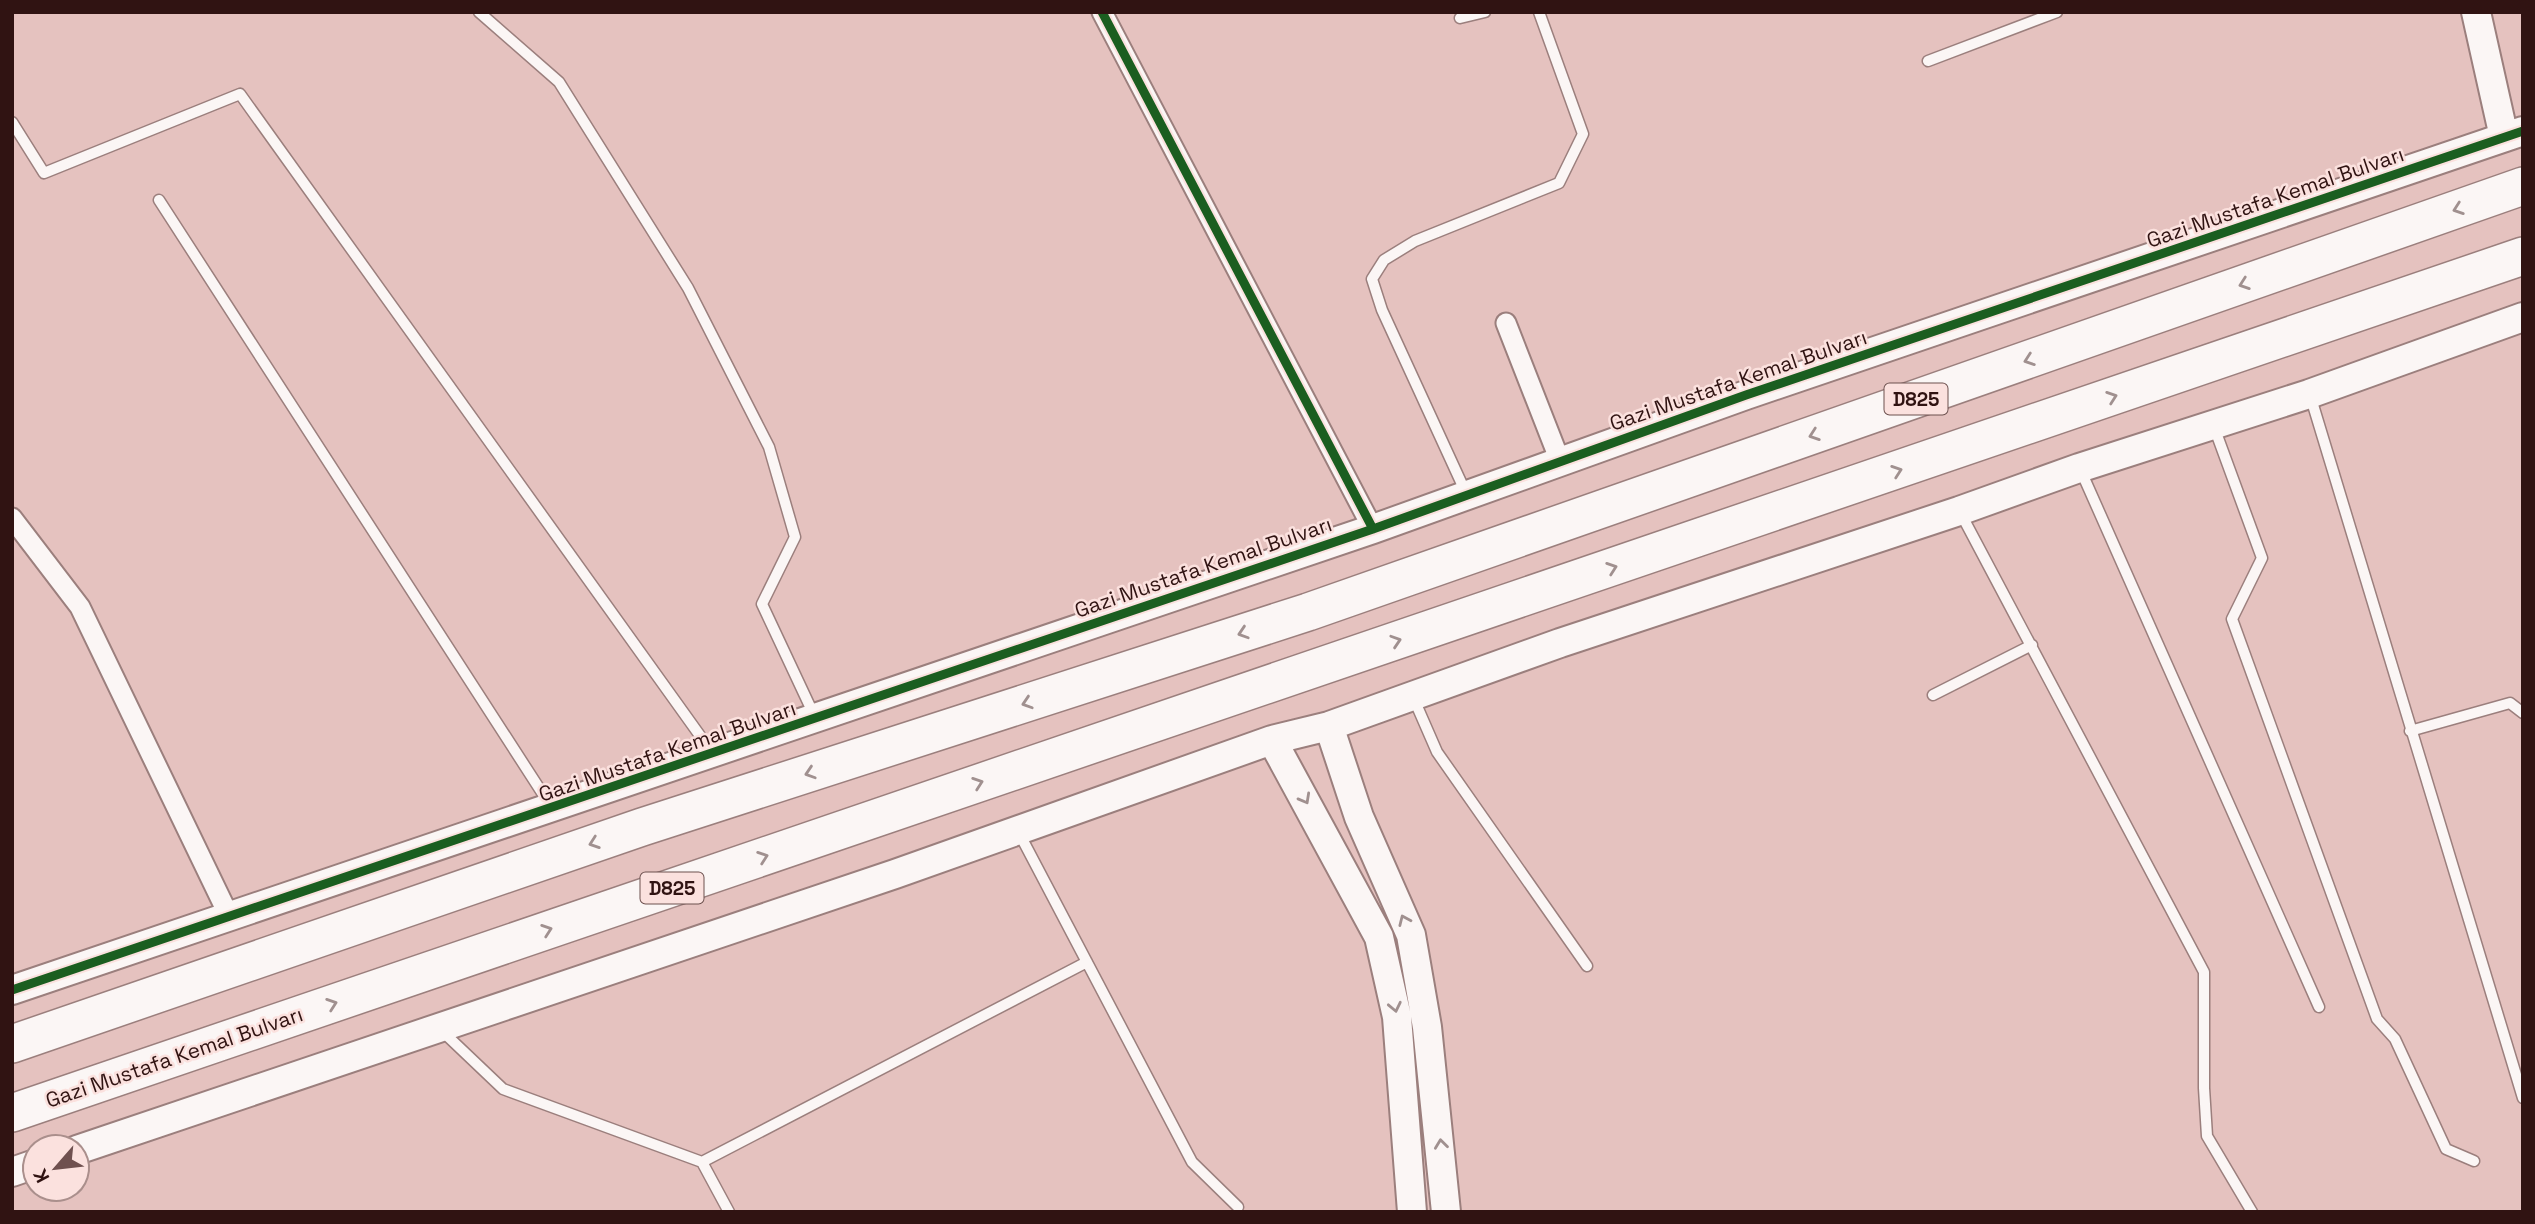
<svg xmlns="http://www.w3.org/2000/svg" width="2535" height="1224" font-family="'Space Grotesk',sans-serif">
	<style>
		.lines { fill: none; stroke-linecap: round; stroke-linejoin: round }
		.lane-casing { stroke: #9b7f7d; stroke-width: 13 }
		.street-casing { stroke: #9b7f7d; stroke-width: 23 }
		.secondary-casing { stroke: #9b7f7d; stroke-width: 32 }
		.highway-casing { stroke: #9b7f7d; stroke-width: 40 }
		.lane { stroke: #fbf6f5; stroke-width: 10 }
		.street { stroke: #fbf6f5; stroke-width: 19 }
		.secondary { stroke: #fbf6f5; stroke-width: 28 }
		.highway { stroke: #fbf6f5; stroke-width: 37 }
		.cycleway-casing { stroke: #fbe1de; stroke-width: 13 }
		.cycleway { stroke: #1b5e20; stroke-width: 9 }
		.oneway { stroke: #a0908f }
		.labels { text-anchor: middle; dominant-baseline: central; stroke-width: 5; stroke-linejoin: round; paint-order: stroke }
		.shield { fill: #fbe1de; stroke: #6d514f; stroke-width: 2 }
		.shield-label { font-size: 19px; font-weight: bold; fill: #301312 }
		.street-label { font-size: 21px; fill: #301312; stroke: #fbe1de }
	</style>
	<rect width="100%" height="100%" fill="#e5c2bf"/>
	<g class="lines">
		<g class="lane-casing">
			<path id="lane" d="M 479,12 L 559,82 L 688,288 L 769,447 L 795,537 L 762,604 L 814,715
				M 1460,18 L 1485,12
				M 1928,61 L 2057,12
				M 12,122 L 44,173 L 240,94 L 711,751
				M 159,200 L 550,805
				M 2310,395 L 2523,1098
				M 2214,427 L 2262,558 L 2232,619 L 2377,1019 L 2395,1039 L 2446,1149 L 2474,1161
				M 2081,471 L 2319,1007
				M 1466,493 L 1382,310 L 1372,279 L 1384,260 L 1415,241 L 1559,183 L 1583,134 L 1539,12
				M 1960,512 L 2204,972 L 2204,1088 L 2207,1136 L 2252,1212
				M 1933,695 L 2032,645
				M 1413,697 L 1437,752 L 1587,966
				M 2410,731 L 2510,703 L 2523,713
				M 1018,831 L 1192,1162 L 1238,1207
				M 441,1030 L 503,1089 L 702,1162 L 1087,962
				M 702,1162 L 729,1212"/>
		</g>
		<g class="street-casing">
			<path id="street" d="M 1102,12 L 1373,529
				M 1506,323 L 1560,461
				M 12,518 L 80,607 L 229,916"/>
		</g>
		<g class="secondary-casing">
			<path id="secondary" d="M 2476,12 L 2504,137
				M 1329,726 L 1359,817 L 1411,935 L 1427,1027 L 1446,1212
				M 1272,740 L 1379,937 L 1397,1017 L 1412,1212
				M 12,990 L 1373,529 L 1746,395 L 2523,131
				M 77,1150 L 895,874 L 1272,740 L 1329,726 L 1560,643 L 1959,511 L 2079,468 L 2309,394 L 2523,317
				M 12,1172 L 35,1164"/>
		</g>
		<g class="highway-casing">
			<path id="highway" d="M 12,1044 L 642,827 L 1308,612 L 2523,186
				M 12,1113 L 2523,256"/>
		</g>
		<use href="#lane" class="lane"/>
		<use href="#street" class="street"/>
		<use href="#secondary" class="secondary"/>
		<use href="#highway" class="highway"/>
		<g class="cycleway-casing">
			<path id="cycleway" d="M 1102,12 L 1373,529
				M 12,990 L 1373,529 L 1746,395 L 2523,131"/>
		</g>
		<use href="#cycleway" class="cycleway"/>
	</g>
	<defs><path id="oneway-chevron" d="M-2-3.5L2.5 0L-2 3.5" fill="none" stroke-width="1.6" stroke-linecap="round" stroke-linejoin="round" transform="scale(1.75)"/></defs>
	<g class="oneway">
		<use href="#oneway-chevron" transform="translate(2458 209) rotate(161)"/>
		<use href="#oneway-chevron" transform="translate(2244 284) rotate(161)"/>
		<use href="#oneway-chevron" transform="translate(2029 360) rotate(161)"/>
		<use href="#oneway-chevron" transform="translate(2112 397) rotate(-19)"/>
		<use href="#oneway-chevron" transform="translate(1814 435) rotate(161)"/>
		<use href="#oneway-chevron" transform="translate(1897 471) rotate(-19)"/>
		<use href="#oneway-chevron" transform="translate(1612 568) rotate(-19)"/>
		<use href="#oneway-chevron" transform="translate(1243 633) rotate(162)"/>
		<use href="#oneway-chevron" transform="translate(1396 641) rotate(-18)"/>
		<use href="#oneway-chevron" transform="translate(1027 703) rotate(162)"/>
		<use href="#oneway-chevron" transform="translate(810 773) rotate(162)"/>
		<use href="#oneway-chevron" transform="translate(978 783) rotate(-19)"/>
		<use href="#oneway-chevron" transform="translate(1305 799) rotate(61)"/>
		<use href="#oneway-chevron" transform="translate(594 843) rotate(161)"/>
		<use href="#oneway-chevron" transform="translate(763 857) rotate(-19)"/>
		<use href="#oneway-chevron" transform="translate(1404 920) rotate(-114)"/>
		<use href="#oneway-chevron" transform="translate(547 930) rotate(-19)"/>
		<use href="#oneway-chevron" transform="translate(332 1004) rotate(-19)"/>
		<use href="#oneway-chevron" transform="translate(1395 1007) rotate(78)"/>
		<use href="#oneway-chevron" transform="translate(1441 1144) rotate(-97)"/>
	</g>
	<g class="labels">
		<g class="shield">
			<rect x="1884.5" y="383.5" width="63" height="31" rx="5"/>
			<rect x="640.5" y="872.5" width="63" height="31" rx="5"/>
		</g>
		<g class="shield-label">
			<text x="1916" y="399">D825</text>
			<text x="672" y="888">D825</text>
		</g>
		<g class="street-label">
			<text transform="translate(2275 197) rotate(-19)">Gazi Mustafa Kemal Bulvarı</text>
			<text transform="translate(1738 380) rotate(-19)">Gazi Mustafa Kemal Bulvarı</text>
			<text transform="translate(1203 567) rotate(-19)">Gazi Mustafa Kemal Bulvarı</text>
			<text transform="translate(667 751) rotate(-19)">Gazi Mustafa Kemal Bulvarı</text>
			<text transform="translate(174 1057) rotate(-19)">Gazi Mustafa Kemal Bulvarı</text>
		</g>
	</g>
	<rect width="2535" height="1224" fill="none" stroke="#301312" stroke-width="28"/>
	<g transform="translate(56 1168) rotate(242)"><circle r="33" fill="#fbe1de" stroke="#aa8f8c" stroke-width="2"/>
	<path d="M0-5L12 26L0 18L-12 26Z" fill="#6f504f"/>
	<text y="-10" font-size="19" font-weight="bold" text-anchor="middle" fill="#301312">K</text>
	</g>
</svg>
